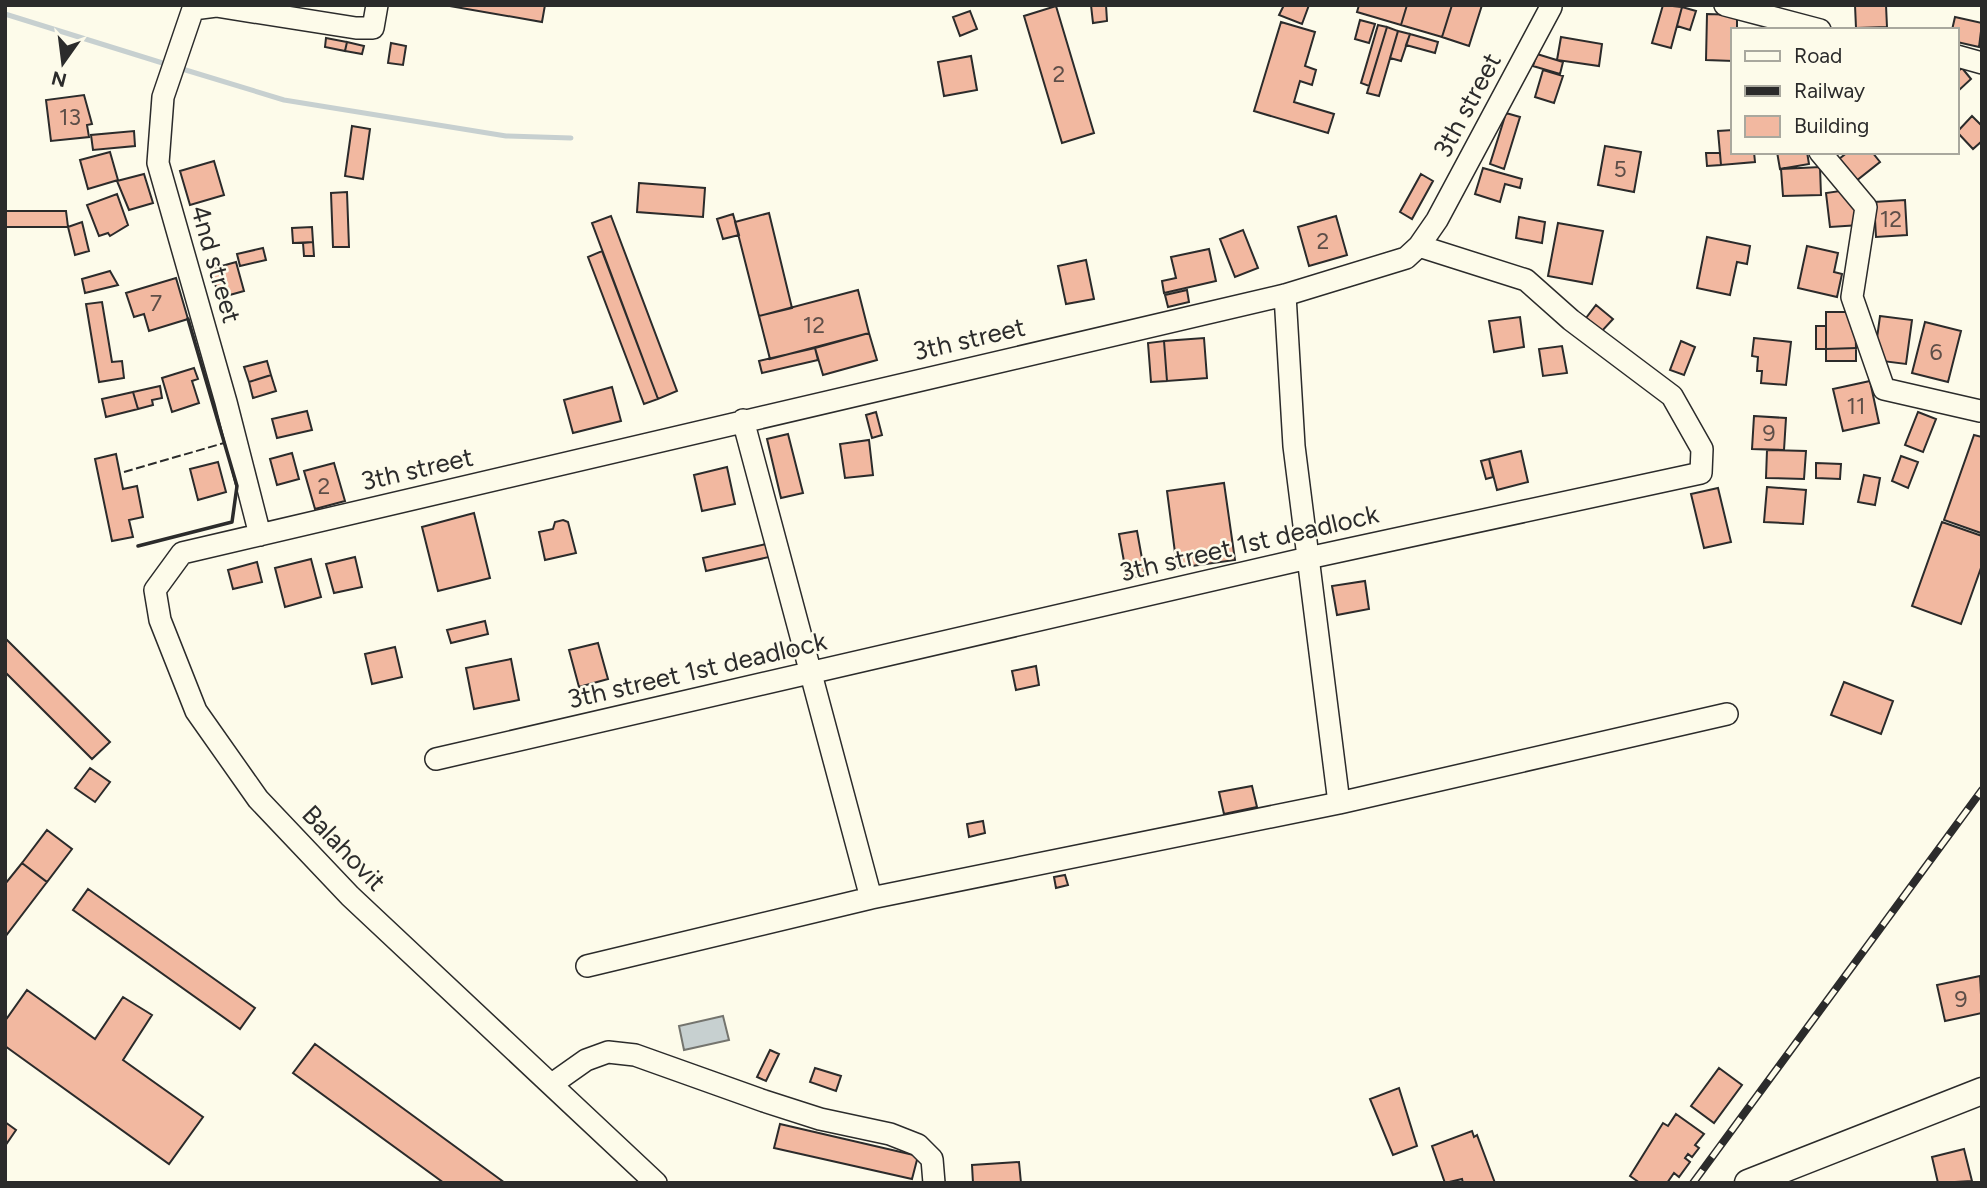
<svg xmlns="http://www.w3.org/2000/svg" width="1987" height="1188" font-family="Figtree,sans-serif">
	<style>
		.water { fill: #c7d0d0; stroke: #74746e; stroke-width: 2 }
		.lines { fill: none; stroke-linecap: round; stroke-linejoin: round }
		.stream { stroke: #c7d0d0; stroke-width: 5 }
		.building { fill: #f2b8a0; stroke: #2b2b2b; stroke-width: 2 }
		.minor-casing { stroke: #2b2b2b; stroke-width: 24 }
		.major-casing { stroke: #2b2b2b; stroke-width: 29 }
		.minor { stroke: #fdfbea; stroke-width: 21 }
		.major { stroke: #fdfbea; stroke-width: 26 }
		.rail-casing { stroke: #2b2b2b; stroke-width: 8 }
		.rail { stroke: #fdfbea; stroke-width: 5; stroke-dasharray: 16; stroke-linecap: butt }
		.fence { stroke: #2b2b2b; stroke-width: 2; stroke-dasharray: 9 3.5; stroke-linecap: butt }
		.wall { stroke: #2b2b2b; stroke-width: 3.5 }
		.labels { text-anchor: middle; dominant-baseline: central; stroke-width: 5; stroke-linejoin: round; paint-order: stroke }
		.number-label { font-size: 23px; fill: #5d4e48 }
		.street-label { font-size: 26px; fill: #2b2b2b; stroke: #fdfbea }
	</style>
	<rect width="100%" height="100%" fill="#fdfbea"/>
	<path class="water" d="M 723,1016 L 729,1040 L 684,1050 L 679,1026 Z"/>
	<g class="lines">
		<path class="stream" d="M 5,14 L 169,65
			M 179,68 L 284,100 L 506,136 L 571,138"/>
	</g>
	<path class="building" d="M 444,5 L 545,5 L 542,22 Z
		M 1091,5 L 1106,5 L 1107,21 L 1093,23 Z
		M 1284,5 L 1309,5 L 1302,24 L 1279,15 Z
		M 1359,5 L 1407,5 L 1401,25 L 1357,12 Z
		M 1407,5 L 1452,5 L 1442,37 L 1401,25 Z
		M 1452,5 L 1482,5 L 1469,46 L 1442,37 Z
		M 1663,5 L 1682,7 L 1671,48 L 1652,43 Z
		M 1855,5 L 1886,5 L 1887,27 L 1856,28 Z
		M 1056,6 L 1094,133 L 1062,143 L 1024,16 Z
		M 1682,7 L 1696,11 L 1690,30 L 1677,26 Z
		M 970,11 L 977,29 L 960,36 L 953,17 Z
		M 1707,14 L 1737,15 L 1737,30 L 1733,30 L 1733,61 L 1706,60 Z
		M 1955,17 L 1982,23 L 1979,47 L 1957,42 L 1957,30 L 1952,30 Z
		M 1360,20 L 1375,24 L 1369,43 L 1355,39 Z
		M 1281,22 L 1315,32 L 1305,66 L 1316,70 L 1312,85 L 1300,81 L 1294,102 L 1334,114 L 1328,133 L 1254,111 Z
		M 1378,25 L 1387,27 L 1369,86 L 1361,83 Z
		M 1387,27 L 1398,31 L 1379,96 L 1367,93 Z
		M 1398,31 L 1410,34 L 1401,61 L 1390,58 Z
		M 1410,34 L 1438,42 L 1435,53 L 1406,45 Z
		M 1561,37 L 1602,44 L 1599,66 L 1557,60 Z
		M 326,38 L 347,42 L 345,51 L 325,47 Z
		M 347,42 L 364,46 L 362,54 L 345,51 Z
		M 391,43 L 406,46 L 403,65 L 388,63 Z
		M 1537,54 L 1563,62 L 1560,74 L 1533,66 Z
		M 971,56 L 977,90 L 944,96 L 938,62 Z
		M 1962,68 L 1971,79 L 1957,92 L 1957,72 Z
		M 1543,70 L 1563,76 L 1554,103 L 1535,97 Z
		M 84,95 L 92,124 L 87,125 L 89,137 L 51,141 L 46,100 Z
		M 1506,113 L 1520,117 L 1504,169 L 1490,164 Z
		M 1972,116 L 1982,126 L 1982,141 L 1973,149 L 1957,132 Z
		M 352,126 L 370,129 L 363,179 L 345,176 Z
		M 1733,130 L 1733,152 L 1754,152 L 1755,162 L 1721,165 L 1718,131 Z
		M 134,131 L 135,146 L 93,150 L 91,135 Z
		M 1605,146 L 1641,152 L 1634,192 L 1598,185 Z
		M 110,152 L 118,180 L 88,189 L 80,160 Z
		M 1777,152 L 1807,152 L 1809,164 L 1780,169 Z
		M 1848,152 L 1872,152 L 1880,162 L 1856,181 L 1839,159 Z
		M 1706,153 L 1720,153 L 1721,165 L 1707,166 Z
		M 214,161 L 224,195 L 190,205 L 180,171 Z
		M 1820,167 L 1821,195 L 1783,196 L 1781,169 Z
		M 1483,168 L 1522,179 L 1520,188 L 1505,184 L 1500,202 L 1475,194 Z
		M 144,174 L 153,203 L 129,210 L 117,181 Z
		M 1421,174 L 1433,181 L 1412,219 L 1400,212 Z
		M 639,183 L 705,188 L 703,217 L 637,212 Z
		M 1847,190 L 1859,211 L 1860,225 L 1830,227 L 1826,193 Z
		M 347,192 L 349,247 L 333,247 L 331,193 Z
		M 117,194 L 128,225 L 110,236 L 108,233 L 99,236 L 87,205 Z
		M 1905,200 L 1907,235 L 1876,237 L 1874,202 Z
		M 5,211 L 66,211 L 68,227 L 5,227 Z
		M 769,213 L 792,308 L 759,316 L 735,222 Z
		M 733,214 L 739,235 L 723,239 L 717,219 Z
		M 611,216 L 677,391 L 658,399 L 592,223 Z
		M 1336,216 L 1347,255 L 1309,266 L 1298,227 Z
		M 1519,217 L 1545,222 L 1542,243 L 1516,238 Z
		M 82,222 L 89,251 L 75,255 L 68,227 Z
		M 1558,223 L 1603,231 L 1592,284 L 1548,276 Z
		M 312,227 L 313,242 L 293,243 L 292,228 Z
		M 1243,230 L 1258,268 L 1235,277 L 1220,239 Z
		M 1707,237 L 1750,246 L 1747,264 L 1737,262 L 1730,295 L 1697,288 Z
		M 313,242 L 314,256 L 304,256 L 303,243 Z
		M 1807,246 L 1838,253 L 1834,272 L 1842,274 L 1837,297 L 1798,288 Z
		M 263,248 L 266,260 L 240,266 L 237,254 Z
		M 1209,249 L 1216,281 L 1164,293 L 1162,281 L 1176,278 L 1171,257 Z
		M 602,251 L 658,399 L 644,404 L 588,257 Z
		M 1086,260 L 1094,299 L 1066,304 L 1058,266 Z
		M 236,262 L 244,291 L 219,298 L 211,269 Z
		M 110,271 L 118,285 L 85,293 L 82,279 Z
		M 176,278 L 188,319 L 149,331 L 144,314 L 134,317 L 126,293 Z
		M 858,290 L 869,333 L 770,359 L 759,316 Z
		M 1187,290 L 1189,302 L 1168,307 L 1165,295 Z
		M 102,302 L 112,362 L 122,361 L 124,378 L 99,382 L 86,304 Z
		M 1596,305 L 1613,319 L 1602,331 L 1586,318 Z
		M 1826,312 L 1855,312 L 1856,348 L 1826,349 Z
		M 1880,316 L 1912,320 L 1906,364 L 1874,360 Z
		M 1520,317 L 1524,347 L 1494,352 L 1489,321 Z
		M 1925,322 L 1961,331 L 1948,382 L 1912,373 Z
		M 1816,326 L 1826,326 L 1826,349 L 1816,349 Z
		M 869,333 L 877,360 L 823,375 L 815,348 Z
		M 1204,338 L 1207,378 L 1167,381 L 1164,341 Z
		M 1754,338 L 1791,342 L 1786,385 L 1761,383 L 1762,371 L 1757,371 L 1758,357 L 1752,356 Z
		M 1164,341 L 1167,381 L 1151,382 L 1148,343 Z
		M 1681,341 L 1695,347 L 1684,375 L 1670,370 Z
		M 1562,346 L 1567,373 L 1543,376 L 1539,349 Z
		M 815,348 L 818,360 L 762,373 L 759,361 Z
		M 1856,348 L 1856,361 L 1826,361 L 1826,349 Z
		M 267,361 L 271,375 L 249,382 L 244,367 Z
		M 194,368 L 198,379 L 192,381 L 199,403 L 172,412 L 162,378 Z
		M 271,375 L 276,391 L 253,398 L 249,382 Z
		M 1870,381 L 1879,423 L 1843,431 L 1833,389 Z
		M 160,386 L 162,398 L 152,400 L 153,405 L 138,409 L 133,392 Z
		M 612,387 L 621,421 L 573,433 L 564,400 Z
		M 133,392 L 138,409 L 106,417 L 102,399 Z
		M 307,411 L 312,430 L 277,438 L 272,419 Z
		M 876,412 L 882,435 L 872,438 L 866,415 Z
		M 1918,412 L 1936,419 L 1923,452 L 1905,445 Z
		M 1754,416 L 1786,418 L 1784,450 L 1752,449 Z
		M 788,434 L 803,493 L 781,498 L 767,439 Z
		M 1974,435 L 1982,437 L 1981,533 L 1944,520 Z
		M 869,440 L 873,475 L 845,478 L 840,444 Z
		M 1767,450 L 1806,451 L 1804,479 L 1766,478 Z
		M 1521,451 L 1528,482 L 1497,490 L 1489,459 Z
		M 292,453 L 299,479 L 277,485 L 270,459 Z
		M 116,454 L 123,489 L 137,486 L 143,517 L 129,520 L 133,537 L 112,541 L 95,459 Z
		M 1901,456 L 1918,462 L 1908,488 L 1892,481 Z
		M 1489,459 L 1493,477 L 1486,479 L 1481,461 Z
		M 218,462 L 226,492 L 198,500 L 190,469 Z
		M 334,463 L 345,501 L 315,509 L 304,471 Z
		M 1816,463 L 1841,464 L 1840,479 L 1816,478 Z
		M 727,467 L 735,504 L 702,511 L 694,475 Z
		M 1864,475 L 1880,478 L 1875,505 L 1858,502 Z
		M 1224,483 L 1235,560 L 1177,568 L 1167,491 Z
		M 1767,487 L 1806,490 L 1803,524 L 1764,522 Z
		M 1718,488 L 1731,542 L 1704,548 L 1691,494 Z
		M 474,513 L 490,578 L 438,591 L 422,527 Z
		M 563,520 L 568,522 L 576,553 L 545,560 L 539,532 L 553,529 L 555,522 Z
		M 1942,522 L 1982,536 L 1982,565 L 1961,624 L 1912,606 Z
		M 1137,531 L 1145,575 L 1127,578 L 1119,534 Z
		M 766,544 L 769,557 L 706,571 L 703,558 Z
		M 355,557 L 362,587 L 334,593 L 326,564 Z
		M 311,559 L 321,597 L 285,607 L 275,568 Z
		M 257,562 L 262,582 L 233,589 L 228,570 Z
		M 1365,581 L 1369,609 L 1337,615 L 1332,586 Z
		M 485,621 L 488,634 L 451,643 L 447,630 Z
		M 5,638 L 110,742 L 92,759 L 5,672 Z
		M 598,643 L 608,679 L 579,687 L 569,650 Z
		M 395,647 L 402,677 L 372,684 L 365,654 Z
		M 511,659 L 519,700 L 474,709 L 466,668 Z
		M 1036,666 L 1039,685 L 1016,690 L 1012,671 Z
		M 1844,682 L 1893,701 L 1881,734 L 1831,715 Z
		M 90,768 L 110,782 L 95,802 L 75,788 Z
		M 1252,786 L 1257,807 L 1224,814 L 1219,792 Z
		M 983,821 L 985,833 L 969,837 L 967,824 Z
		M 47,830 L 72,849 L 47,882 L 22,863 Z
		M 22,863 L 47,882 L 5,937 L 5,884 Z
		M 1065,875 L 1068,885 L 1056,888 L 1054,877 Z
		M 88,889 L 255,1008 L 240,1029 L 73,910 Z
		M 1980,976 L 1982,1013 L 1945,1021 L 1937,985 Z
		M 27,990 L 95,1039 L 123,997 L 152,1015 L 123,1060 L 203,1117 L 169,1164 L 5,1046 L 5,1021 Z
		M 315,1044 L 505,1183 L 444,1183 L 293,1073 Z
		M 770,1050 L 779,1054 L 766,1081 L 757,1077 Z
		M 815,1068 L 841,1076 L 836,1091 L 810,1082 Z
		M 1719,1068 L 1742,1085 L 1714,1123 L 1691,1106 Z
		M 1399,1088 L 1417,1146 L 1393,1155 L 1370,1099 Z
		M 1676,1114 L 1704,1134 L 1695,1145 L 1699,1148 L 1692,1157 L 1688,1154 L 1685,1158 L 1690,1162 L 1679,1177 L 1674,1173 L 1667,1183 L 1640,1183 L 1630,1176 L 1663,1123 L 1668,1126 Z
		M 5,1122 L 16,1130 L 5,1146 Z
		M 780,1124 L 918,1156 L 912,1179 L 774,1148 Z
		M 1472,1131 L 1474,1137 L 1477,1135 L 1495,1183 L 1463,1183 L 1462,1179 L 1445,1183 L 1432,1146 Z
		M 1964,1149 L 1972,1181 L 1938,1183 L 1932,1157 Z
		M 1019,1162 L 1021,1183 L 973,1183 L 972,1165 Z"/>
	<g class="lines">
		<g class="minor-casing">
			<path id="minor" d="M 1725,5 L 1820,30
				M 193,9 L 163,97 L 158,163 L 226,402 L 260,535
				M 193,9 L 216,6 L 356,28 L 373,28 L 377,5
				M 1957,56 L 1982,63
				M 1820,152 L 1866,207 L 1852,297 L 1884,389 L 1980,411
				M 1285,295 L 1294,446 L 1339,803
				M 743,420 L 871,898
				M 436,759 L 1308,558 L 1701,473 L 1702,449 L 1672,396 L 1571,320 L 1526,280 L 1419,246
				M 587,966 L 871,898 L 1339,803 L 1727,714
				M 552,1084 L 586,1060 L 608,1052 L 635,1055 L 764,1101 L 820,1119 L 890,1134 L 918,1145 L 932,1159 L 934,1183
				M 656,1183 L 350,896 L 258,799 L 196,711 L 160,620 L 155,590 L 182,553 L 1285,295 L 1406,258 L 1419,246 L 1437,220 L 1551,7"/>
		</g>
		<g class="major-casing">
			<path id="major" d="M 1748,1183 L 1982,1091"/>
		</g>
		<use href="#minor" class="minor"/>
		<use href="#major" class="major"/>
		<g class="rail-casing">
			<path id="rail" d="M 1693,1183 L 1982,790"/>
		</g>
		<use href="#rail" class="rail"/>
		<path class="fence" d="M 124,472 L 224,443"/>
		<path class="wall" d="M 138,546 L 232,522 L 237,486 L 188,319"/>
	</g>
	<g class="labels">
		<g class="number-label">
			<text x="1059" y="74">2</text>
			<text x="70" y="117">13</text>
			<text x="1620" y="169">5</text>
			<text x="1891" y="219">12</text>
			<text x="1323" y="241">2</text>
			<text x="156" y="303">7</text>
			<text x="814" y="325">12</text>
			<text x="1936" y="352">6</text>
			<text x="1856" y="406">11</text>
			<text x="1769" y="433">9</text>
			<text x="324" y="486">2</text>
			<text x="1961" y="999">9</text>
		</g>
		<g class="street-label">
			<text transform="translate(1467 105) rotate(-62)">3th street</text>
			<text transform="translate(216 264) rotate(74)">4nd street</text>
			<text transform="translate(969 339) rotate(-13)">3th street</text>
			<text transform="translate(417 469) rotate(-13)">3th street</text>
			<text transform="translate(1249 543) rotate(-13)">3th street 1st deadlock</text>
			<text transform="translate(697 670) rotate(-13)">3th street 1st deadlock</text>
			<text transform="translate(344 848) rotate(46)">Balahovit</text>
		</g>
	</g>
	<rect width="1987" height="1188" fill="none" stroke="#2b2b2b" stroke-width="14"/>
	<rect x="1731" y="28" width="228" height="126" fill="#fdfbea" stroke="#a9a89e" stroke-width="2"/>
	<rect x="1745" y="51" width="35" height="10" fill="#fdfbea" stroke="#a9a89e" stroke-width="2"/>
	<text x="1794" y="63" font-size="21" fill="#2b2b2b">Road</text>
	<rect x="1745" y="86" width="35" height="10" fill="#2b2b2b" stroke="#a9a89e" stroke-width="2"/>
	<text x="1794" y="98" font-size="21" fill="#2b2b2b">Railway</text>
	<rect x="1745" y="116" width="35" height="21" fill="#f2b8a0" stroke="#a9a89e" stroke-width="2"/>
	<text x="1794" y="133" font-size="21" fill="#2b2b2b">Building</text>
	<g transform="translate(63 63) rotate(194)" stroke="#fdfbea" stroke-width="5" paint-order="stroke">
	<path d="M0-5L12 26L0 18L-12 26Z" fill="#2b2b2b"/>
	<text y="-10" font-size="19" font-weight="bold" text-anchor="middle" fill="#2b2b2b">N</text>
	</g>
</svg>
